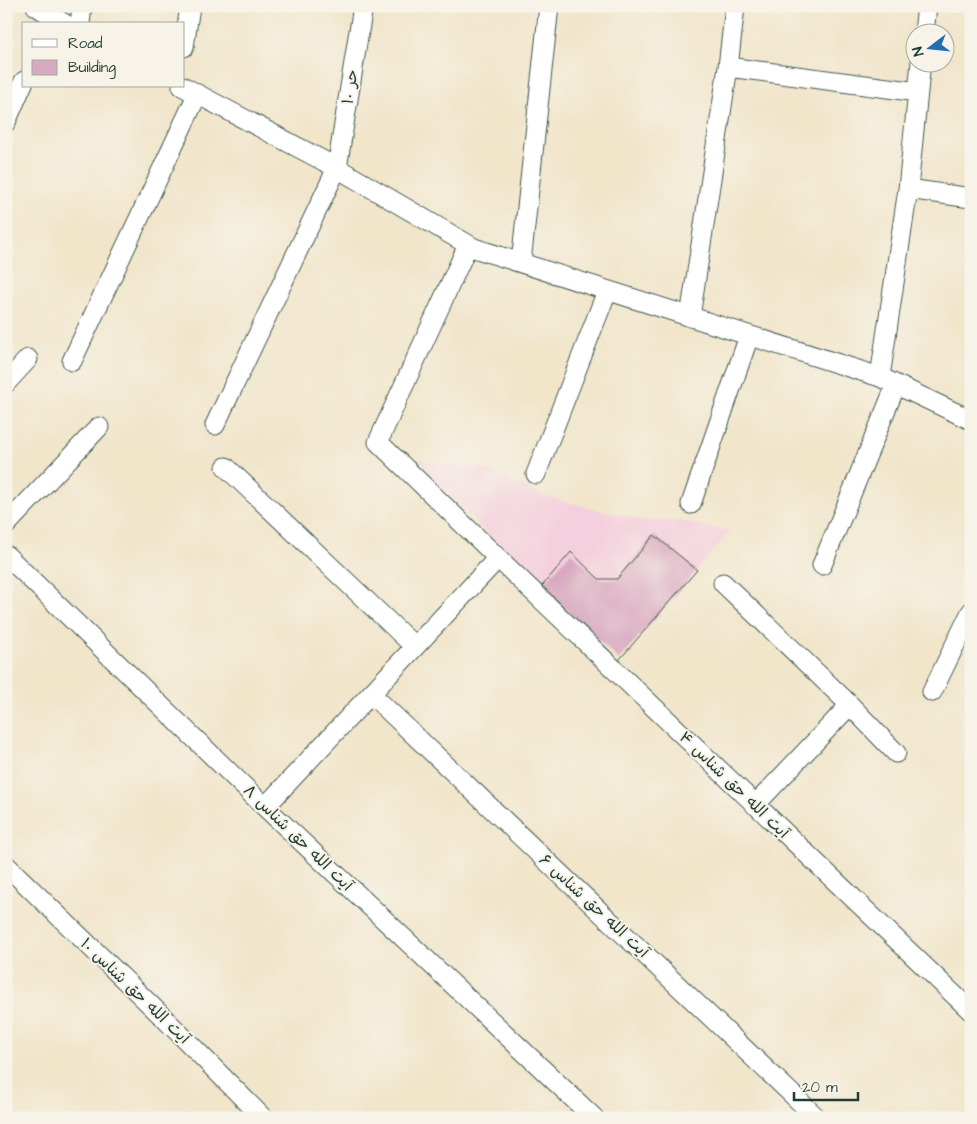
<svg xmlns="http://www.w3.org/2000/svg" width="977" height="1124" font-family="'Architects Daughter','Playpen Sans Arabic',sans-serif">
	<style>
		.built { fill: #f4cfdd }
		.building { fill: #d9a9c1 }
		.lines { fill: none; stroke-linecap: round; stroke-linejoin: round }
		.street-casing { stroke: #3e564a; stroke-width: 21 }
		.street { stroke: #fff; stroke-width: 19 }
		.labels { text-anchor: middle; dominant-baseline: central; stroke-width: 4; stroke-linejoin: round; paint-order: stroke }
		.street-label { font-size: 16px; fill: #1f3d34; stroke: #f7f3e8 }
	</style>
	<rect width="100%" height="100%" fill="#f7f3e8"/>
	<filter id="ink" filterUnits="userSpaceOnUse"><feTurbulence type="fractalNoise" baseFrequency=".02" numOctaves="2"/><feDisplacementMap in="SourceGraphic" scale="10" xChannelSelector="R" yChannelSelector="G"/><feConvolveMatrix kernelMatrix="1 2 1 2 8 2 1 2 1" color-interpolation-filters="sRGB"/></filter>
	<filter id="wash" filterUnits="userSpaceOnUse"><feTurbulence type="fractalNoise" baseFrequency=".0096" numOctaves="4" result="noise"/><feDisplacementMap in="SourceGraphic" scale="20" xChannelSelector="R" yChannelSelector="G"/><feGaussianBlur stdDeviation="1.12" result="paint"/><feColorMatrix in="noise" values="0 0 0 0 0 0 0 0 0 0 0 0 0 0 0 0 0 1.4 0 .05"/><feComposite in="paint" operator="in"/></filter>
	<g filter="url(#wash)">
		<rect width="100%" height="100%" fill="#f1e5ca"/>
		<path class="built" d="M 410,458 L 484,469 L 543,496 L 640,520 L 681,521 L 730,531 L 618,660 Z"/>
		<g id="blocks">
			<path class="building" d="M 654,535 L 697,570 L 619,660 L 542,586 L 571,552 L 599,579 L 617,579 Z"/>
		</g>
	</g>
	<g filter="url(#ink)">
		<use href="#blocks" fill-opacity="0" stroke="#3e564a" stroke-width="1"/>
		<g class="lines">
			<g class="street-casing">
				<path id="street" d="M 36,6 L 65,24
					M 735,6 L 728,67 L 918,92
					M 80,24 L 82,6
					M 924,32 L 927,6
					M 184,47 L 190,6
					M 182,86 L 337,168 L 474,248 L 880,377 L 971,420
					M 6,122 L 24,81
					M 908,189 L 971,198
					M 521,263 L 549,6
					M 690,317 L 728,67
					M 72,361 L 197,95
					M 880,377 L 908,189 L 921,62
					M 6,383 L 28,359
					M 215,425 L 337,168 L 363,6
					M 226,467 L 415,647
					M 536,474 L 607,291
					M 691,504 L 749,336
					M 6,525 L 99,427
					M 6,555 L 265,807 L 594,1118
					M 498,558 L 971,1011
					M 822,565 L 896,385
					M 723,583 L 850,705 L 755,805
					M 932,692 L 971,612
					M 371,694 L 817,1118
					M 850,705 L 896,753
					M 265,807 L 498,558 L 378,442 L 468,245
					M 6,865 L 165,1019 L 263,1118"/>
			</g>
			<use href="#street" class="street"/>
		</g>
	</g>
	<g class="labels">
		<g class="street-label">
			<text transform="translate(350 87) rotate(-81)">حر ۱۰</text>
			<text transform="translate(734 785) rotate(44)">آیت الله حق شناس ۴</text>
			<text transform="translate(298 838) rotate(44)">آیت الله حق شناس ۸</text>
			<text transform="translate(594 906) rotate(43)">آیت الله حق شناس ۶</text>
			<text transform="translate(135 991) rotate(44)">آیت الله حق شناس ۱۰</text>
		</g>
	</g>
	<rect width="977" height="1124" fill="none" stroke="#f7f3e8" stroke-width="25"/>
	<rect x="22" y="22" width="162" height="65" fill="#f7f3e8" stroke="#a1aaa0"/>
	<rect x="32" y="39" width="25" height="8" fill="#ffffff" stroke="#a1aaa0"/>
	<text x="68" y="48" font-size="15" fill="#1f3d34">Road</text>
	<rect x="32" y="60" width="25" height="15" fill="#d9a9c1" stroke="#a1aaa0"/>
	<text x="68" y="72" font-size="15" fill="#1f3d34">Building</text>
	<g transform="translate(930 48) rotate(254)"><circle r="24" fill="#f7f3e8" stroke="#a1aaa0"/>
	<path d="M0-4L9 19L0 12L-9 19Z" fill="#1f6fb2"/>
	<text y="-8" font-size="14" font-weight="bold" text-anchor="middle" fill="#1f3d34">N</text>
	</g>
	<path d="M794 1092v8h64v-8" fill="none" stroke="#1f3d34" stroke-width="2.5"/>
	<text x="802" y="1092" font-size="15" fill="#1f3d34" stroke="#f7f3e8" stroke-width="4" paint-order="stroke">20 m</text>
</svg>
